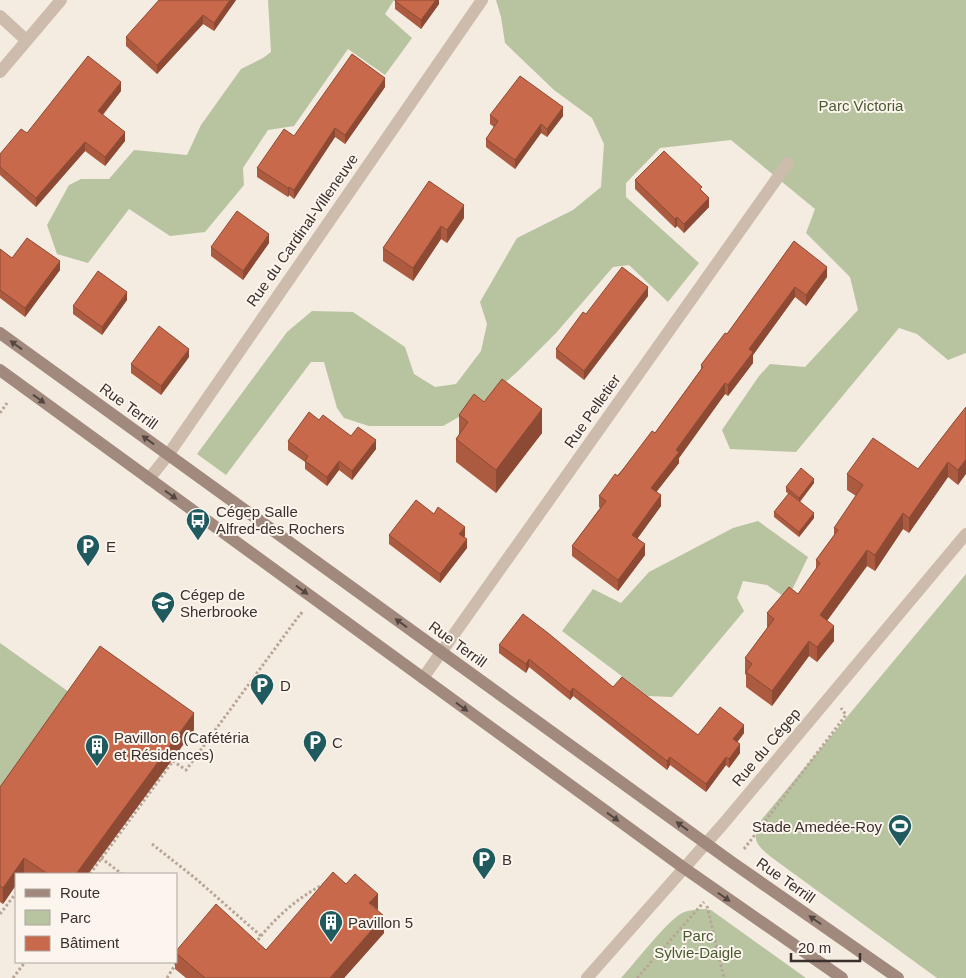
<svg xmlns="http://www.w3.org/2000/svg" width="966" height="978" font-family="Arial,sans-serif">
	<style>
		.green { fill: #b8c4a0 }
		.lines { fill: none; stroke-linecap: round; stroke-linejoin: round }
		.path { stroke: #b9a596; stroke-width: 3; stroke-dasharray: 2.5 2.5; stroke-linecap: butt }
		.street { stroke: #cdbbac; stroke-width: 12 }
		.secondary { stroke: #a18a7d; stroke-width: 12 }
		.wall { fill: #ac5a40 }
		.shaded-wall { fill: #8c4a34 }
		.building { fill: #c8694b; stroke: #8c4a34 }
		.oneway { fill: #544640 }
		.labels { text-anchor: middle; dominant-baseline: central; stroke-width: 4; stroke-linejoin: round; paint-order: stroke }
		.park-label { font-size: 15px; fill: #4a5a2e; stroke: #fbf5ee }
		.street-label { font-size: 15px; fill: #3b302b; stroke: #fbf5ee }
		.poi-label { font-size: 15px; fill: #3b302b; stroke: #fbf5ee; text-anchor: start }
	</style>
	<rect width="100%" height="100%" fill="#f4ebe1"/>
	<path class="green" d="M 268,0 L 394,0 L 385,14 L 412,38 L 385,75 L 348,49 L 294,126 L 268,130 L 243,168 L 244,185 L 205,232 L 170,236 L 129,209 L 88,263 L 57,254 L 47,225 L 69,185 L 81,179 L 109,179 L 134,150 L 187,155 L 201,125 L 241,69 L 263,58 L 271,52 Z
		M 496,0 L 966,0 L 966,353 L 948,360 L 917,334 L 899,328 L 796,452 L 730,449 L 722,430 L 759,376 L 770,364 L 805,367 L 858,310 L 850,277 L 806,233 L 815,209 L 731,140 L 660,148 L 626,183 L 626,197 L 699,263 L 668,302 L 629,265 L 613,267 L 556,333 L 517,372 L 480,405 L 443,426 L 369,426 L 344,418 L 337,408 L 324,362 L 311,362 L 226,475 L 197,454 L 287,332 L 312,311 L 353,312 L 405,347 L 414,374 L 435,387 L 456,384 L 481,351 L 487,324 L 480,302 L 517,238 L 573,210 L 601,187 L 604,144 L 592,118 L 554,90 L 505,43 L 501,17 Z
		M 758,521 L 808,557 L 792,590 L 802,609 L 767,585 L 743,581 L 737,598 L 744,611 L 672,697 L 648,696 L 562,631 L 593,589 L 621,603 L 649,572 L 733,528 Z
		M 966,574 L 966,978 L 937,978 L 771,857 C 755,844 751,838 762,819 Z
		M 0,643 L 76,697 L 0,803 Z
		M 705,909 L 711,910 L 806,978 L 621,978 C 635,963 666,922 682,913 C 689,910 698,909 705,909 Z"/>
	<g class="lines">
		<path class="path" d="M 0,413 L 7,403
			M 152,844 L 195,878 L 261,936
			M 744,849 L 846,715 L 841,708
			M 101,858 L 122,874
			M 90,874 L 173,761 L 186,770 L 301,613 L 303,615
			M 707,906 L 724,978
			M 0,914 L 16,893
			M 255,944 C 273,919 298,897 326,883
			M 13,978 L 25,962
			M 167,978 L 177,962
			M 637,978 L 704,902"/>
		<path class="street" d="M 0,16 L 26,40
			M 0,72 L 61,0
			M 149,479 L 168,455 L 482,0
			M 423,678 L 788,163
			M 587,978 L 724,823 L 966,534"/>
		<path class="secondary" d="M 0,333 L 733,863 L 898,978
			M 0,370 L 684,868 L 842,978"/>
	</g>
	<path class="wall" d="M 236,0 L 214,31 L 203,24 L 157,74 L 126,46 L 126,37 Z
		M 439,0 L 439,4 L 421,29 L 395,9 L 395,1 Z
		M 385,87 L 345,144 L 335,137 L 294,199 L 289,195 L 288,197 L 257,177 L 257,168 L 294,136 Z
		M 121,91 L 103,115 L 125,141 L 105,166 L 85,151 L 36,207 L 0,175 L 0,154 L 27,133 Z
		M 490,115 L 563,116 L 547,137 L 541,133 L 515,169 L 486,147 L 486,139 L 494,127 L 490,124 Z
		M 635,180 L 702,191 L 709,207 L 684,233 L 677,226 L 675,228 L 635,189 Z
		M 464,218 L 447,243 L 441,239 L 413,281 L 383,261 L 383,248 Z
		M 794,241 L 827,277 L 806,306 L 795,297 L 753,355 L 753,363 L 728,396 L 725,394 L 679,458 L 679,463 L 656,492 L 661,506 L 637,539 L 645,555 L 618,591 L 572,556 L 572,546 L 600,508 L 599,507 L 599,496 L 655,433 L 701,369 L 701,365 L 727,334 Z
		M 269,243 L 243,280 L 211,256 L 211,247 Z
		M 0,249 L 12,258 L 60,270 L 25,317 L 0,298 Z
		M 648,296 L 584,380 L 556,358 L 556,349 L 586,314 Z
		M 127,300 L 102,335 L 73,314 L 73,306 Z
		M 189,357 L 161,395 L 131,373 L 131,364 Z
		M 484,402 L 542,433 L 496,493 L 456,462 L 456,439 L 459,435 L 459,415 Z
		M 966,407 L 958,485 L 948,477 L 909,533 L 903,529 L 875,571 L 867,566 L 827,621 L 834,641 L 817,662 L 809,656 L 772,706 L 746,687 L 746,675 L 745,674 L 745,658 L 767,628 L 767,613 L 798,594 L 816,569 L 816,560 L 834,535 L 834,528 L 856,496 L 847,490 L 847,474 L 918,469 Z
		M 319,420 L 376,449 L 352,480 L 339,470 L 327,486 L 305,469 L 305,462 L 288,450 L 288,441 Z
		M 814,483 L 800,502 L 814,518 L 799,537 L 774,517 L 774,512 L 789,494 L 786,492 L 786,487 Z
		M 434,514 L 465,536 L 464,537 L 467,548 L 440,583 L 389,544 L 389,535 Z
		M 499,645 L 613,687 L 698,735 L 744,733 L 737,742 L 740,753 L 729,768 L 726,765 L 706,792 L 670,765 L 667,770 L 573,696 L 570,700 L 529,667 L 526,673 L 499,653 Z
		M 194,730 L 88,874 L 16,874 L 16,885 L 3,904 L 0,902 L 0,787 Z
		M 377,911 L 384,933 L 344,978 L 186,978 L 175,969 L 175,962 L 176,962 L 176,951 L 266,950 Z"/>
	<path class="shaded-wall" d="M 230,0 L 236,0 L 214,31 L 214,23 Z
		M 436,0 L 439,0 L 439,4 L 421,29 L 421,20 Z
		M 203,15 L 203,24 L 157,74 L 157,65 Z
		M 385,78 L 385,87 L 345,144 L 345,135 Z
		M 121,82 L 121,91 L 98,120 L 98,111 Z
		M 563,107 L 563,116 L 547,137 L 547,129 Z
		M 541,124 L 541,133 L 515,169 L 515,160 Z
		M 335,128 L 335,137 L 294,199 L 294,190 Z
		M 125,132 L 125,141 L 105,166 L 105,157 Z
		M 85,142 L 85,151 L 36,207 L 36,198 Z
		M 289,187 L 289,195 L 288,197 L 288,188 Z
		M 709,198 L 709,207 L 684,233 L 684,224 Z
		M 464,205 L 464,218 L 447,243 L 447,230 Z
		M 677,217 L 677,226 L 675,228 L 675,219 Z
		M 441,226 L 441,239 L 413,281 L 413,268 Z
		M 269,234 L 269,243 L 243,280 L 243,271 Z
		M 60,261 L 60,270 L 25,317 L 25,308 Z
		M 827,267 L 827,277 L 806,306 L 806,295 Z
		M 648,287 L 648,296 L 584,380 L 584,371 Z
		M 795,287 L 795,297 L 753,355 L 753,363 L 728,396 L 728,385 L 749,349 Z
		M 127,292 L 127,300 L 102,335 L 102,327 Z
		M 189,349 L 189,357 L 161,395 L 161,386 Z
		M 725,383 L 725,394 L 679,458 L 679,463 L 651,499 L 651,488 L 676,450 Z
		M 542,409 L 542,433 L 496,493 L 496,470 Z
		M 376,440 L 376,449 L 352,480 L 352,471 Z
		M 966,459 L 966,474 L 958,485 L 958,470 Z
		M 339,461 L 339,470 L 327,486 L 327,477 Z
		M 948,462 L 948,477 L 909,533 L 909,518 Z
		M 814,479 L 814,483 L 799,502 L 799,498 Z
		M 661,495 L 661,506 L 632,546 L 632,535 Z
		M 814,513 L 814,518 L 799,537 L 799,532 Z
		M 903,513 L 903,529 L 875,571 L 875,555 Z
		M 465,527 L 465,536 L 459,543 L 459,534 Z
		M 467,539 L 467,548 L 440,583 L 440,574 Z
		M 645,544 L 645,555 L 618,591 L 618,580 Z
		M 867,550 L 867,566 L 820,630 L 820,615 Z
		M 834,626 L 834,641 L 817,662 L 817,647 Z
		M 809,641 L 809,656 L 772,706 L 772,691 Z
		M 529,659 L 529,667 L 526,673 L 526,664 Z
		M 573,688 L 573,696 L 570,700 L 570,692 Z
		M 194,713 L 194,730 L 88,874 L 76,874 Z
		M 744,725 L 744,733 L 733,748 L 733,739 Z
		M 740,744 L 740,753 L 729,768 L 729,759 Z
		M 670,757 L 670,765 L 667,770 L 667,761 Z
		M 726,757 L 726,765 L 706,792 L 706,784 Z
		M 24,858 L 24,874 L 16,874 L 16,885 L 3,904 L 3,888 Z
		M 378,894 L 378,910 L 369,903 Z
		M 384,916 L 384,933 L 344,978 L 330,978 Z"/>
	<path class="building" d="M 159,0 L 230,0 L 214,23 L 203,15 L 157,65 L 126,37 Z
		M 395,0 L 436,0 L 421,20 L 395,1 Z
		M 352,54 L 385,78 L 345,135 L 335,128 L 294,190 L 289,187 L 288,188 L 257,168 L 284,129 L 294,136 Z
		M 88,56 L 121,82 L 98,111 L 125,132 L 105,157 L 85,142 L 36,198 L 0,167 L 0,154 L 21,129 L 27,133 Z
		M 520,76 L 563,107 L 547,129 L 541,124 L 515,160 L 486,139 L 498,121 L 490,115 Z
		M 664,151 L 702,187 L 700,189 L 709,198 L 684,224 L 677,217 L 675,219 L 635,180 Z
		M 429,181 L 464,205 L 447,230 L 441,226 L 413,268 L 383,248 Z
		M 237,211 L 269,234 L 243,271 L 211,247 Z
		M 27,238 L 60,261 L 25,308 L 0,290 L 0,249 L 12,258 Z
		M 794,241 L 827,267 L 806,295 L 795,287 L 749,349 L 753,352 L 728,385 L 725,383 L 676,450 L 679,452 L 651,488 L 661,495 L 632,535 L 645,544 L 618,580 L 572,546 L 606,501 L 599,496 L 615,474 L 618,476 L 652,431 L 655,433 L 703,367 L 701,365 L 725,333 L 727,334 Z
		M 622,267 L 648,287 L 584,371 L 556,349 L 583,312 L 586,314 Z
		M 98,271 L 127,292 L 102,327 L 73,306 Z
		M 159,326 L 189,349 L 161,386 L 131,364 Z
		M 502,379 L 542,409 L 496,470 L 456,439 L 468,422 L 459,415 L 474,394 L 484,402 Z
		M 966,407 L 966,459 L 958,470 L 948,462 L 909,518 L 903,513 L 875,555 L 867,550 L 820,615 L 834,626 L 817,647 L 809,641 L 772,691 L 746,672 L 752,664 L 745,658 L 774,619 L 767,613 L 789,587 L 798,594 L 820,563 L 816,560 L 838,530 L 834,528 L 863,485 L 847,474 L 873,438 L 918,469 L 954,422 Z
		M 309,412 L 319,420 L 323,415 L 351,436 L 358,427 L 376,440 L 352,471 L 339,461 L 327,477 L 305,461 L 308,456 L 288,441 Z
		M 801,468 L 814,479 L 799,498 L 786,487 Z
		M 789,493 L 814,513 L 799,532 L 774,512 Z
		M 416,500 L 434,514 L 438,507 L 465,527 L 459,534 L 467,539 L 440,574 L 389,535 Z
		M 523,614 L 548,633 L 613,687 L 622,677 L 698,735 L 720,707 L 744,725 L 733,739 L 740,744 L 729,759 L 726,757 L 706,784 L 670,757 L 667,761 L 573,688 L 570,692 L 529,659 L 526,664 L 499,645 Z
		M 100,646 L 194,713 L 76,874 L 48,874 L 24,858 L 3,888 L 0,886 L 0,787 Z
		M 333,872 L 346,884 L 355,874 L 378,894 L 369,903 L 384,916 L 330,978 L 205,978 L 176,953 L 176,951 L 216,904 L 266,950 Z"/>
	<defs><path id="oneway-solid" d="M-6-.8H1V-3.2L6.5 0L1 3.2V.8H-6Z" transform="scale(1.25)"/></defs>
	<g class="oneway">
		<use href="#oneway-solid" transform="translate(16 345) rotate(-144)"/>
		<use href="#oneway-solid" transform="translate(39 399) rotate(36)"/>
		<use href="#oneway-solid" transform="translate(148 440) rotate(-144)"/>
		<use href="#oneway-solid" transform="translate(171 495) rotate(36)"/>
		<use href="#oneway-solid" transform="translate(302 590) rotate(36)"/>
		<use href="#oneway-solid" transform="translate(401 623) rotate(-144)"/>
		<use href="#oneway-solid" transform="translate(462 707) rotate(36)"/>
		<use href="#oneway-solid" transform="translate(613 817) rotate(36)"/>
		<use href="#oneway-solid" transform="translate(682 826) rotate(-144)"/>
		<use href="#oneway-solid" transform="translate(724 897) rotate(35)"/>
		<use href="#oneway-solid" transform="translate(815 920) rotate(-145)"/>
	</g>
	<defs>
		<g id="bus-pin" transform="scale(1.25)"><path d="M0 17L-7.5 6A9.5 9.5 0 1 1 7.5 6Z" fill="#1f5a5e" stroke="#fbf5ee"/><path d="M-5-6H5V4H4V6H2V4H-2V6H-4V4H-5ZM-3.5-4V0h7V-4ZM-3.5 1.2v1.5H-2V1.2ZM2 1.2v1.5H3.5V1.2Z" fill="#fff"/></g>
		<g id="parking-pin" transform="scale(1.25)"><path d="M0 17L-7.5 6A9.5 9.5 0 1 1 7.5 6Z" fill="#1f5a5e" stroke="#fbf5ee"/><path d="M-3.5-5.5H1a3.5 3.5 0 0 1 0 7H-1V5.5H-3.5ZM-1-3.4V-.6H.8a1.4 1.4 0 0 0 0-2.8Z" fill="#fff"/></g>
		<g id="university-pin" transform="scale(1.25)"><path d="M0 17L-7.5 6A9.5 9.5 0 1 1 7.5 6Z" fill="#1f5a5e" stroke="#fbf5ee"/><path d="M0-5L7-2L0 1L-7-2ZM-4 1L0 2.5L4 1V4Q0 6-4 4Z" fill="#fff"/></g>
		<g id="building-pin" transform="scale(1.25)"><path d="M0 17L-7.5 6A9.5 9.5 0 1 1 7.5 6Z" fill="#1f5a5e" stroke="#fbf5ee"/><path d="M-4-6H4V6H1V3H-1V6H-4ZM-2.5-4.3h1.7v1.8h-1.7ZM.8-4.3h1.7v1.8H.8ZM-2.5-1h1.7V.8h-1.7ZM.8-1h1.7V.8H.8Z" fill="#fff"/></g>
		<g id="stadium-pin" transform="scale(1.25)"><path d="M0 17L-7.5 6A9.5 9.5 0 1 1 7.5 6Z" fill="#1f5a5e" stroke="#fbf5ee"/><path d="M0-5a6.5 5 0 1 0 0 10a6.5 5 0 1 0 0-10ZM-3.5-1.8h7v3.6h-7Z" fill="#fff"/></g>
	</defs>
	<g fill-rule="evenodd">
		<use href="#bus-pin" x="198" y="520"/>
		<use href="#parking-pin" x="88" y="546"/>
		<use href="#university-pin" x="163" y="603"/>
		<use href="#parking-pin" x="262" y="685"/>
		<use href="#parking-pin" x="315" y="742"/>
		<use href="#building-pin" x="97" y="746"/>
		<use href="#stadium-pin" x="900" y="826"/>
		<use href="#parking-pin" x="484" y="859"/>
		<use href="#building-pin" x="331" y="922"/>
	</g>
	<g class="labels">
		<g class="park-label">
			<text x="861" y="105">Parc Victoria</text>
			<text x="698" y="935">Parc<tspan x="698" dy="17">Sylvie-Daigle</tspan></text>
		</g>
		<g class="street-label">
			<text transform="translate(302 230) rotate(-55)">Rue du Cardinal-Villeneuve</text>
			<text transform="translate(129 406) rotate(36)">Rue Terrill</text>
			<text transform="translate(592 411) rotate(-55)">Rue Pelletier</text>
			<text transform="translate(458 644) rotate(36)">Rue Terrill</text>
			<text transform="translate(766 747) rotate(-50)">Rue du Cégep</text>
			<text transform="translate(786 880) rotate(35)">Rue Terrill</text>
		</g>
		<g class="poi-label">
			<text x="216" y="511">Cégep Salle<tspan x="216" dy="17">Alfred-des Rochers</tspan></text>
			<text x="106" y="546">E</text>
			<text x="180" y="594">Cégep de<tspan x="180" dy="17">Sherbrooke</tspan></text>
			<text x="280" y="685">D</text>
			<text x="114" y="737">Pavillon 6 (Cafétéria<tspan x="114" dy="17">et Résidences)</tspan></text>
			<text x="332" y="742">C</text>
			<text x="882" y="826" text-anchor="end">Stade Amedée-Roy</text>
			<text x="502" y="859">B</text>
			<text x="348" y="922">Pavillon 5</text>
		</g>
	</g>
	<rect x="15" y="873" width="162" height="90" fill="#fbf5ee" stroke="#aea6a0"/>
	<rect x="25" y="889" width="25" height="8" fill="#a18a7d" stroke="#aea6a0"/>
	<text x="60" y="898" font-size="15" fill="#3b302b">Route</text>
	<rect x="25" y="910" width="25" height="15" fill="#b8c4a0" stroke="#aea6a0"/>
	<text x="60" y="923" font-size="15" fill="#3b302b">Parc</text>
	<rect x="25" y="936" width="25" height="15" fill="#c8694b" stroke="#aea6a0"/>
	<text x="60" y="948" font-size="15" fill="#3b302b">Bâtiment</text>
	<path d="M791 953v8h69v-8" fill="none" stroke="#3b302b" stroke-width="2.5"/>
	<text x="798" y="953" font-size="15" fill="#3b302b" stroke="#fbf5ee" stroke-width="4" paint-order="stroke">20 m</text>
</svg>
